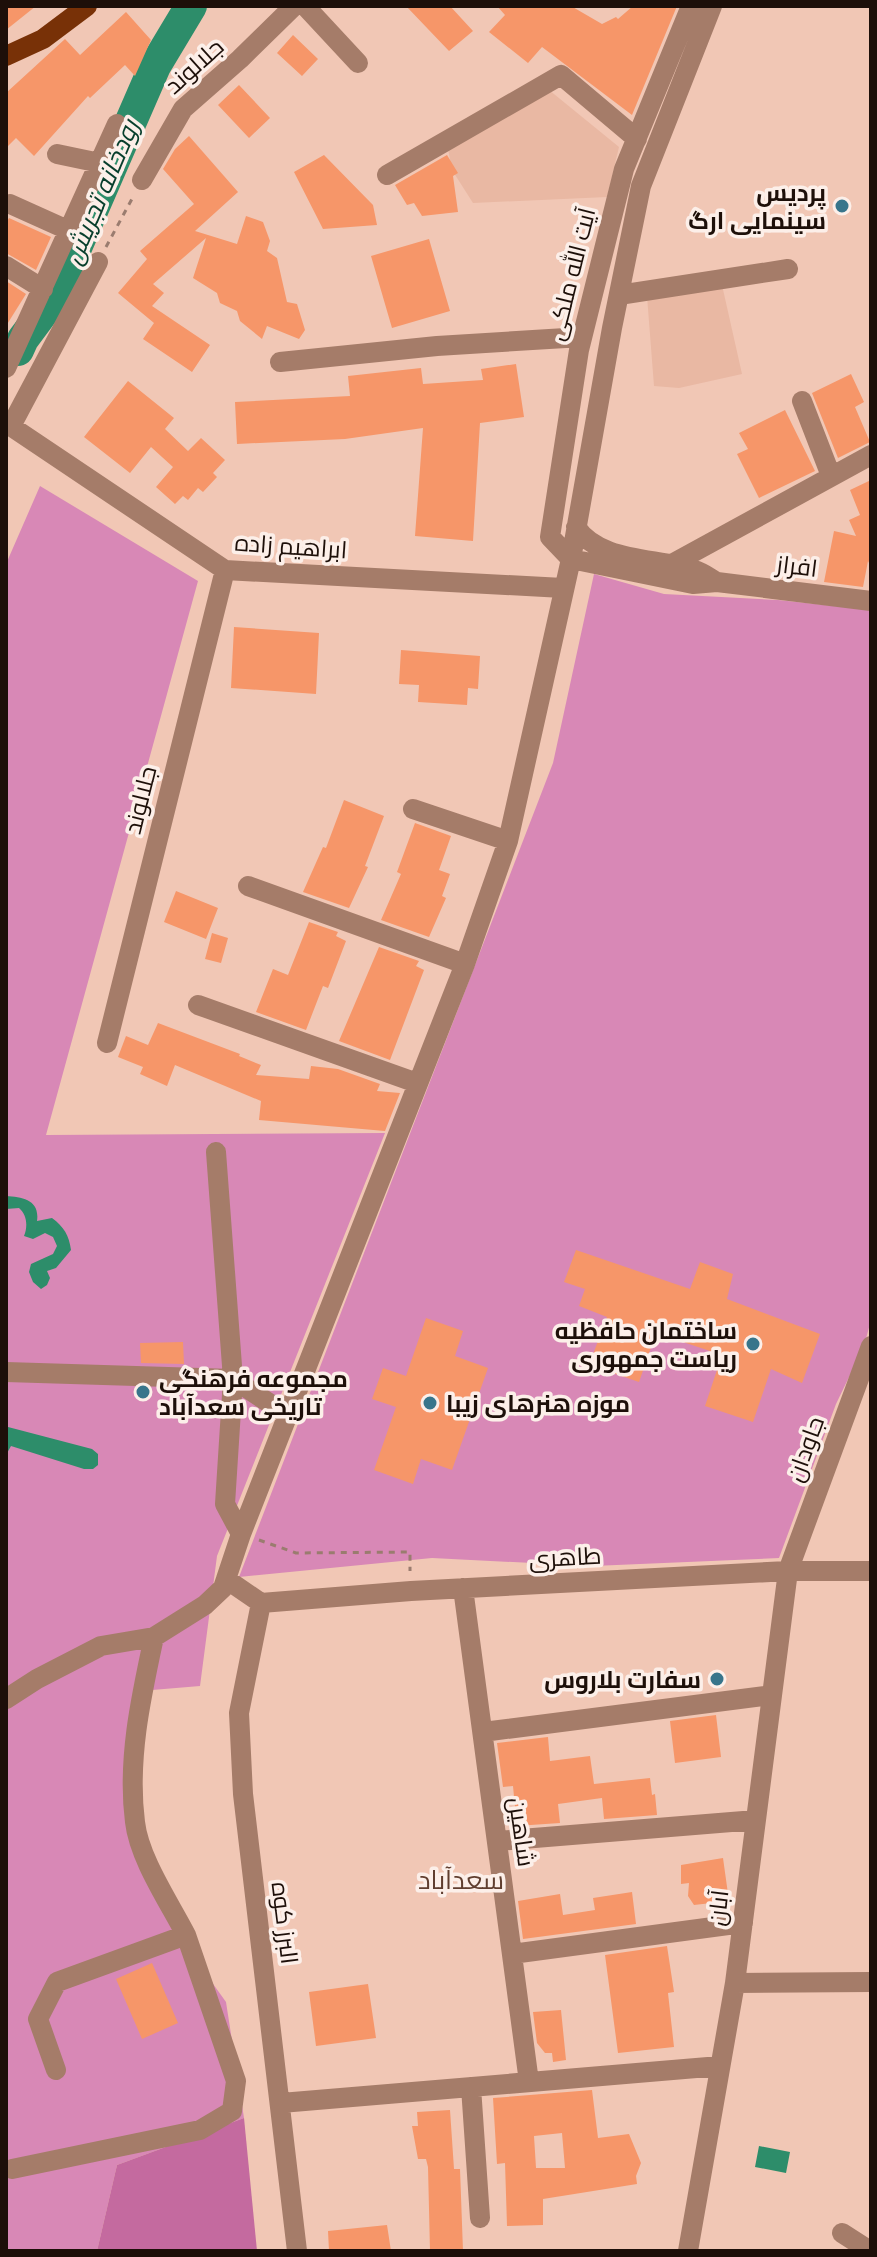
<svg xmlns="http://www.w3.org/2000/svg" width="877" height="2257" font-family="Figtree,Cairo,sans-serif">
	<style>
		.built { fill: #e9b8a3 }
		.green { fill: #d888b6 }
		.forest { fill: #c46a9f }
		.water { fill: #2d8d6a }
		.lines { fill: none; stroke-linecap: round; stroke-linejoin: round }
		.river { stroke: #2d8d6a; stroke-width: 32 }
		.building { fill: #f69669; fill-rule: evenodd }
		.path { stroke: #9a7c6f; stroke-width: 3; stroke-dasharray: 6 6; stroke-linecap: butt }
		.minor { stroke: #a57c69; stroke-width: 20 }
		.major { stroke: #783107; stroke-width: 20 }
		.poi-dot { fill: #38758b; stroke: #fcefe9; stroke-width: 3 }
		.labels { text-anchor: middle; dominant-baseline: central; stroke-width: 7; stroke-linejoin: round; paint-order: stroke }
		.street-label { font-size: 24px; fill: #1d0f09; stroke: #fcefe9 }
		.poi-label { font-size: 24px; font-weight: bold; fill: #1d0f09; stroke: #fcefe9; text-anchor: end }
		.water-label { font-size: 26px; font-style: italic; fill: #073e2c; stroke: #fcefe9 }
		.neighbourhood-label { font-size: 26px; fill: #603e2f; stroke: #fcefe9 }
	</style>
	<rect width="100%" height="100%" fill="#f1c7b5"/>
	<path class="built" d="M 538,81 L 619,147 L 607,197 L 473,203 L 452,170 L 445,133 Z
		M 722,285 L 742,374 L 679,388 L 654,386 L 647,296 Z"/>
	<path class="green" d="M 40,486 L 198,581 L 46,1135 L 385,1133 L 217,1556 L 200,1686 L 152,1690 L 128,1784 L 173,1928 L 226,2002 L 244,2118 L 117,2165 L 97,2251 L 6,2251 L 6,564 Z
		M 594,574 L 664,594 L 778,600 L 871,610 L 871,1320 L 864,1346 L 836,1404 L 779,1558 L 593,1566 L 432,1558 L 239,1577 L 553,763 Z"/>
	<path class="forest" d="M 244,2118 L 257,2251 L 97,2251 L 117,2165 Z"/>
	<path class="water" d="M 6,1196 C 23,1197 40,1200 37,1221 L 52,1218 C 64,1227 69,1235 71,1250 L 56,1268 L 47,1271 L 50,1278 L 47,1285 L 41,1289 L 33,1282 L 29,1272 L 31,1264 L 53,1254 L 57,1246 L 53,1237 L 45,1233 L 33,1239 L 24,1236 C 28,1226 27,1215 19,1208 L 6,1209 Z
		M 6,1418 L 8,1427 L 92,1449 L 98,1454 L 98,1465 L 93,1469 L 84,1469 L 11,1446 L 6,1455 Z
		M 759,2146 L 790,2152 L 786,2173 L 755,2167 Z"/>
	<g class="lines">
		<path class="river" d="M 18,350 L 23,339 L 55,296 L 155,66 L 191,6"/>
	</g>
	<path class="building" d="M 6,6 L 36,6 L 6,30 Z
		M 406,6 L 450,6 L 473,31 L 449,51 Z
		M 497,6 L 571,6 L 602,24 L 616,17 L 618,19 L 633,6 L 677,6 L 632,115 L 542,47 L 528,63 L 489,32 L 505,15 Z
		M 126,12 L 151,40 L 135,76 L 125,65 L 90,98 L 88,96 L 34,156 L 16,138 L 6,148 L 6,93 L 65,39 L 80,55 Z
		M 293,35 L 318,59 L 302,76 L 277,53 Z
		M 239,85 L 270,118 L 249,138 L 218,105 Z
		M 189,136 L 238,192 L 195,231 L 237,244 L 246,216 L 263,222 L 270,241 L 267,251 L 277,258 L 287,302 L 297,304 L 305,330 L 299,339 L 267,326 L 262,339 L 240,321 L 237,311 L 220,303 L 217,293 L 193,278 L 206,238 L 153,284 L 164,293 L 152,306 L 210,345 L 192,372 L 143,339 L 154,323 L 118,293 L 147,259 L 140,251 L 194,204 L 163,169 L 175,149 Z
		M 324,155 L 373,205 L 377,225 L 323,229 L 294,172 Z
		M 447,155 L 458,173 L 453,176 L 458,212 L 422,216 L 414,203 L 407,205 L 395,185 Z
		M 9,218 L 51,237 L 36,270 L 6,253 L 6,223 Z
		M 429,239 L 450,311 L 392,328 L 371,256 Z
		M 6,281 L 26,294 L 6,326 Z
		M 516,364 L 524,417 L 480,423 L 473,541 L 415,536 L 423,428 L 345,439 L 237,444 L 235,402 L 350,396 L 348,376 L 421,368 L 423,384 L 483,380 L 481,369 Z
		M 851,374 L 864,402 L 855,407 L 870,442 L 838,458 L 812,393 Z
		M 128,381 L 174,418 L 165,429 L 188,451 L 201,438 L 225,460 L 213,473 L 217,477 L 203,492 L 198,488 L 188,500 L 183,496 L 175,504 L 156,487 L 173,467 L 151,447 L 130,473 L 84,437 Z
		M 785,410 L 815,471 L 759,498 L 737,454 L 748,449 L 739,433 Z
		M 871,480 L 871,567 L 868,561 L 863,587 L 824,582 L 834,531 L 856,536 L 849,520 L 860,515 L 850,490 Z
		M 234,627 L 319,633 L 316,694 L 231,688 Z
		M 401,650 L 480,656 L 478,689 L 468,688 L 467,705 L 418,702 L 419,685 L 399,684 Z
		M 344,800 L 384,816 L 365,866 L 368,867 L 349,908 L 303,892 L 323,847 L 326,848 Z
		M 415,823 L 451,836 L 439,870 L 450,874 L 442,896 L 446,898 L 429,937 L 381,920 L 401,874 L 397,872 Z
		M 176,891 L 218,908 L 206,939 L 164,922 Z
		M 309,922 L 338,932 L 336,936 L 346,941 L 328,988 L 323,986 L 306,1030 L 256,1012 L 273,969 L 288,975 Z
		M 212,933 L 228,938 L 221,963 L 205,959 Z
		M 379,947 L 419,961 L 416,966 L 424,970 L 390,1060 L 339,1041 Z
		M 158,1023 L 240,1054 L 239,1056 L 261,1065 L 256,1075 L 309,1079 L 311,1066 L 338,1069 L 380,1084 L 377,1091 L 400,1093 L 385,1131 L 259,1120 L 261,1101 L 175,1065 L 167,1086 L 140,1074 L 143,1067 L 118,1057 L 126,1036 L 148,1045 Z
		M 576,1250 L 690,1289 L 700,1262 L 733,1274 L 727,1299 L 820,1334 L 802,1383 L 771,1369 L 753,1422 L 705,1406 L 722,1355 L 656,1333 L 639,1382 L 589,1365 L 607,1317 L 579,1306 L 585,1289 L 564,1282 Z
		M 426,1318 L 463,1331 L 455,1356 L 488,1368 L 452,1470 L 421,1459 L 413,1484 L 374,1470 L 396,1407 L 372,1399 L 383,1368 L 406,1376 Z
		M 183,1342 L 184,1364 L 141,1363 L 140,1343 Z
		M 716,1715 L 721,1757 L 675,1763 L 670,1721 Z
		M 548,1737 L 550,1761 L 590,1756 L 594,1784 L 650,1778 L 652,1795 L 655,1794 L 657,1815 L 604,1819 L 602,1798 L 558,1804 L 560,1823 L 516,1826 L 516,1822 L 522,1812 L 515,1807 L 513,1786 L 503,1787 L 497,1743 Z
		M 723,1858 L 729,1901 L 694,1905 L 688,1896 L 689,1883 L 681,1884 L 681,1865 Z
		M 632,1892 L 636,1924 L 523,1939 L 518,1901 L 560,1894 L 563,1915 L 595,1910 L 593,1898 Z
		M 667,1946 L 674,1992 L 668,1993 L 674,2047 L 618,2053 L 605,1955 Z
		M 152,1963 L 178,2023 L 142,2039 L 116,1979 Z
		M 368,1984 L 376,2038 L 316,2046 L 309,1992 Z
		M 561,2010 L 566,2060 L 553,2062 L 552,2053 L 545,2053 L 537,2043 L 533,2012 Z
		M 592,2090 L 598,2138 L 629,2134 L 641,2163 L 636,2176 L 637,2184 L 543,2199 L 543,2225 L 507,2226 L 505,2163 L 497,2164 L 493,2098 ZM 562,2133 L 565,2168 L 536,2168 L 534,2136 Z
		M 450,2110 L 454,2169 L 460,2169 L 463,2251 L 430,2251 L 428,2167 L 426,2159 L 418,2159 L 412,2126 L 418,2126 L 417,2112 Z
		M 387,2225 L 391,2251 L 329,2251 L 328,2231 Z"/>
	<g class="lines">
		<path class="path" d="M 106,247 L 133,197
			M 259,1540 L 296,1553 L 410,1552 L 410,1571"/>
		<path class="minor" d="M 305,6 L 358,63
			M 57,154 L 100,163
			M 387,175 L 561,75 L 637,139
			M 142,180 L 183,109 L 240,59 L 294,6
			M 10,204 L 70,231
			M 6,266 L 43,289
			M 619,295 L 788,269
			M 280,362 L 437,346 L 582,337
			M 6,368 L 117,124
			M 802,401 L 831,476
			M 6,423 L 225,570 L 563,588
			M 11,426 L 98,262
			M 571,559 L 550,537 L 579,350 L 624,169 L 691,6
			M 571,559 L 693,584 L 717,582 C 710,578 702,572 694,570 C 657,557 600,563 576,527
			M 670,565 L 871,455
			M 717,582 L 871,601
			M 413,809 L 508,841
			M 248,886 L 465,964
			M 198,1005 L 417,1083
			M 107,1043 L 225,570
			M 6,1372 L 233,1379 L 287,1415
			M 241,1534 L 465,964 L 508,841 L 571,559 L 612,328 L 641,186 L 712,6
			M 226,1579 L 261,1603
			M 463,1588 L 529,2082
			M 261,1603 L 239,1713 L 243,1794 L 297,2251
			M 261,1603 L 411,1591 L 788,1571 L 871,1571
			M 6,1699 L 37,1679 L 101,1646 L 154,1637 L 205,1605 L 223,1588 L 241,1534 L 225,1504 L 233,1379 L 216,1152
			M 483,1732 L 772,1695
			M 497,1841 L 756,1820
			M 512,1954 L 743,1923
			M 735,1983 L 871,1982
			M 56,2070 L 38,2019 L 57,1982 L 186,1935 C 169,1902 139,1858 135,1822 C 127,1760 141,1697 154,1637
			M 471,2087 L 480,2218
			M 281,2103 L 720,2066
			M 12,2169 L 200,2130 L 232,2111 L 236,2081 L 186,1935
			M 842,2233 L 870,2251
			M 688,2251 L 735,1983 L 788,1571 L 871,1346"/>
		<path class="major" d="M 6,56 L 43,39 L 87,6"/>
	</g>
	<g class="poi-dot">
		<circle cx="842" cy="206" r="8"/>
		<circle cx="753" cy="1344" r="8"/>
		<circle cx="143" cy="1392" r="8"/>
		<circle cx="430" cy="1403" r="8"/>
		<circle cx="717" cy="1679" r="8"/>
	</g>
	<g class="labels">
		<g class="street-label">
			<text transform="translate(194 66) rotate(-42)">جلالوند</text>
			<text transform="translate(571 274) rotate(-76)">آیت الله ملکی</text>
			<text transform="translate(291 546) rotate(4)">ابراهیم زاده</text>
			<text transform="translate(797 566) rotate(7)">افراز</text>
			<text transform="translate(140 800) rotate(-76)">جلالوند</text>
			<text transform="translate(805 1449) rotate(-70)">جاودان</text>
			<text transform="translate(565 1557) rotate(-3)">طاهری</text>
			<text transform="translate(522 1832) rotate(82)">شاهین</text>
			<text transform="translate(718 1908) rotate(-83)">آبان</text>
			<text transform="translate(285 1923) rotate(83)">البرز کوه</text>
		</g>
		<g class="poi-label">
			<text x="826" y="192">پردیس<tspan x="826" dy="28">سینمایی ارگ</tspan></text>
			<text x="737" y="1330">ساختمان حافظیه<tspan x="737" dy="28">ریاست جمهوری</tspan></text>
			<text x="159" y="1378" text-anchor="start">مجموعه فرهنگی<tspan x="159" dy="28">تاریخی سعدآباد</tspan></text>
			<text x="446" y="1403" text-anchor="start">موزه هنرهای زیبا</text>
			<text x="701" y="1679">سفارت بلاروس</text>
		</g>
		<g class="water-label">
			<text transform="translate(101 192) rotate(-67)">رودخانه تجریش</text>
		</g>
		<g class="neighbourhood-label">
			<text x="461" y="1880">سعدآباد</text>
		</g>
	</g>
	<rect width="877" height="2257" fill="none" stroke="#1d0f09" stroke-width="16"/>
</svg>
